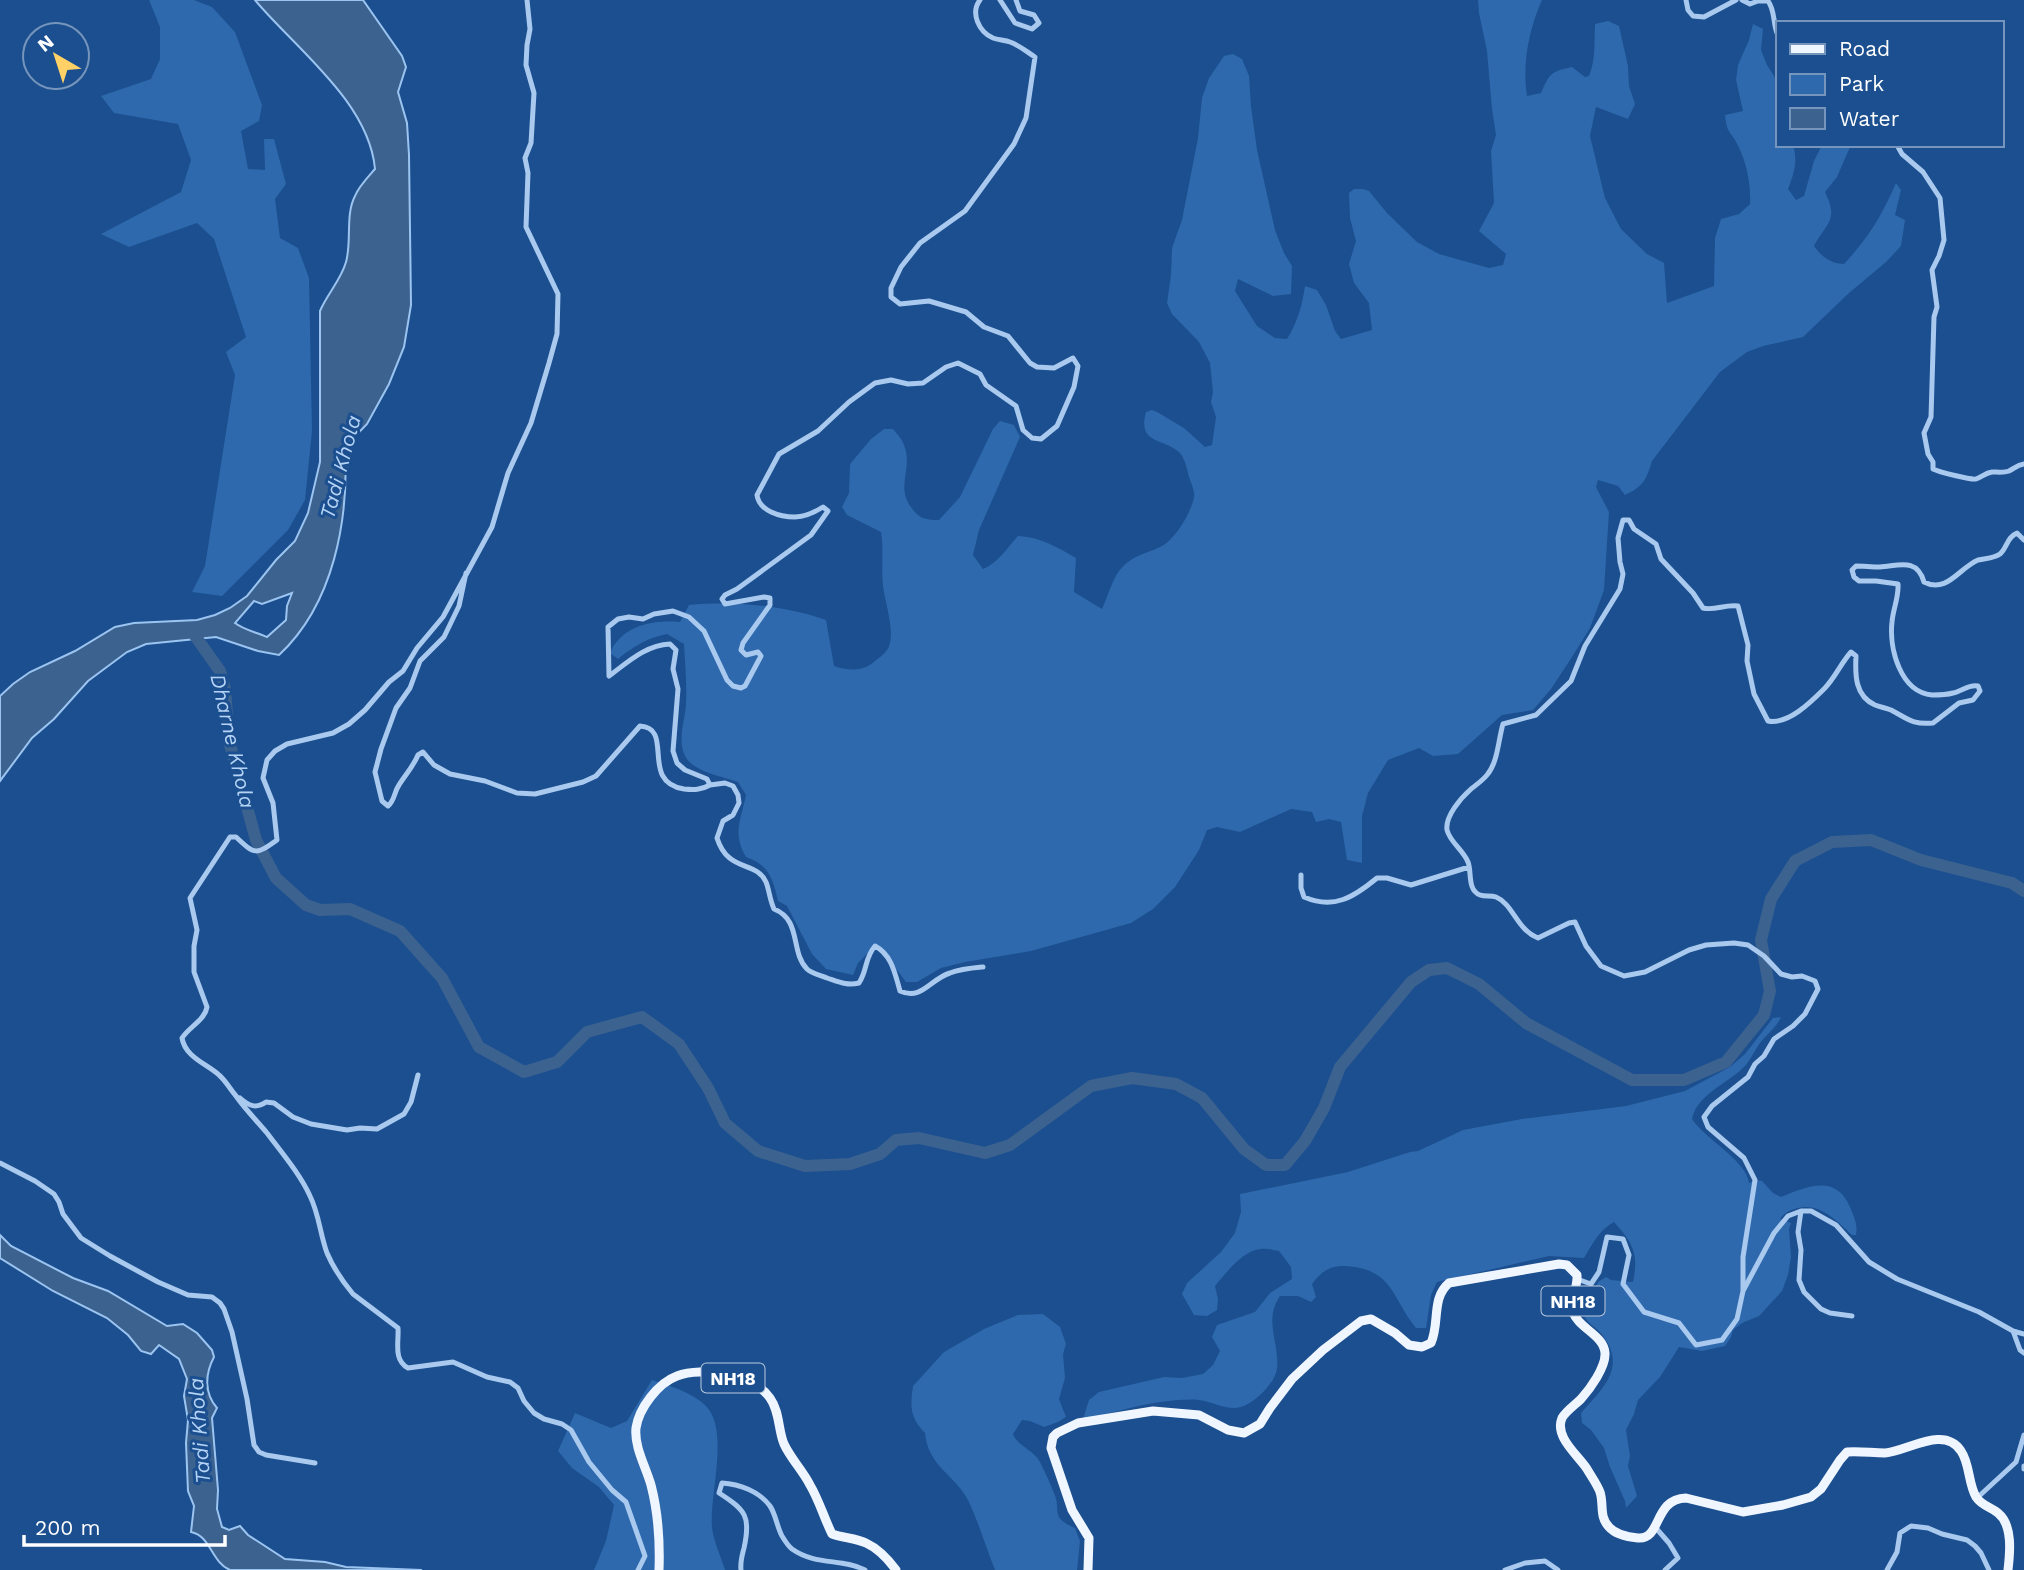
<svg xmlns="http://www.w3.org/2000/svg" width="2024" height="1570" font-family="'Work Sans',sans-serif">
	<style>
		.green { fill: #2e69ad }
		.water { fill: #3c6290; stroke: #9cc4f0; stroke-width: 2; fill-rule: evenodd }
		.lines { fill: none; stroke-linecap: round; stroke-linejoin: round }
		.river { stroke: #3c6290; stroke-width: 12 }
		.minor { stroke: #a9c9ee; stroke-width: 5 }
		.primary { stroke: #f0f6ff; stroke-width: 9 }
		.labels { text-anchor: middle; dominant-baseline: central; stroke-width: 6; stroke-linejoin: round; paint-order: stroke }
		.shield { fill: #1b4f8f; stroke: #bbcadd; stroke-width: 2 }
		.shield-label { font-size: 18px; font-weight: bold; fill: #fff }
		.water-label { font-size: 21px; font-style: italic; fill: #b5d3f5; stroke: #1b4f8f }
	</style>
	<rect width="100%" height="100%" fill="#1b4f8f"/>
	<path class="green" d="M 149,0 L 194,0 L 212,7 L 235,32 L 262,105 L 259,121 L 241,131 L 248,169 L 265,170 L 264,139 L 274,139 L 286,184 L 275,199 L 280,238 L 298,248 L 309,278 L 312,431 L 305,500 L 288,530 L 222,596 L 192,592 L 205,566 L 235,375 L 226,352 L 246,337 L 214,239 L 197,223 L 129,247 L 101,234 L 181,192 L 191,160 L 178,124 L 114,113 L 101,96 L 151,79 L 160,59 L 160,27 Z
		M 1478,0 L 1542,0 C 1529,29 1522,64 1527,96 L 1541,93 C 1550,73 1550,72 1572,67 L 1585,77 L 1589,76 C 1596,59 1594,42 1595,24 L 1608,21 L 1619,26 L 1628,66 L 1629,86 L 1635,104 L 1628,119 L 1596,107 L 1590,136 L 1605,198 L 1621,229 L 1647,254 L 1664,263 L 1667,303 L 1714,286 L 1715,238 L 1721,219 L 1739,214 L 1750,204 C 1751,182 1746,159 1735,140 C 1727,128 1727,130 1725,115 L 1743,111 L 1736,80 L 1738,65 L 1749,40 L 1753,24 L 1763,29 L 1761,50 L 1767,65 L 1777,81 L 1777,145 L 1793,145 C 1798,161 1794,174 1788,189 L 1796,200 L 1804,196 L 1814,161 L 1822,145 L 1853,145 L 1850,147 L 1837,177 L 1825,192 C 1839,221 1827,222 1814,246 C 1821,256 1831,264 1844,264 C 1869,237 1881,217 1896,183 L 1901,190 L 1895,215 L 1905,220 L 1901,246 L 1886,262 L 1849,293 L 1803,337 L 1763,346 L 1747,352 L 1720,372 L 1652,461 C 1646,480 1644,486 1625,495 L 1618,486 L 1598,480 L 1596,487 L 1609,512 L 1604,590 L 1590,628 L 1572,657 L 1551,689 L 1533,710 L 1502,715 L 1458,754 L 1433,756 L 1419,748 L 1388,760 L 1368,793 L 1362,816 L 1362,863 L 1347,860 L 1341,822 L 1329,819 L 1316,822 L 1312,812 L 1291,809 L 1240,832 L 1217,827 L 1207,830 L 1199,850 L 1175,887 L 1153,909 L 1131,923 L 1031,951 L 965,962 L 941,968 L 917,982 L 906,982 L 882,950 L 875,946 L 858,963 L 853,975 L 826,969 L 812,954 L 787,906 L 778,901 C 773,879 769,865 746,857 C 732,833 741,820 746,795 L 738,782 C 724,777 705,774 693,765 C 673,750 685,723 686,704 C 687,684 685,664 684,644 L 667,634 C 647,638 634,646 618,659 L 610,653 C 622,625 653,620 680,622 L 689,605 C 733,601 783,605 826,620 L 834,666 C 848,671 863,672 875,661 C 879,658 884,654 887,650 C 897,636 885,603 883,586 C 881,568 884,550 881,532 L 847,515 L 842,507 L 849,493 L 850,464 L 871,439 L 884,429 L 893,429 C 898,435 903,440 905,448 C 912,469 896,487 911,507 C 919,519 926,520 939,520 L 960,497 L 993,429 L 1000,421 L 1014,425 L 1020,437 L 979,530 L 973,555 L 983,569 C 997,564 1008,547 1018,536 C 1040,537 1057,547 1076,558 L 1074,592 L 1102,609 C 1110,592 1113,573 1128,562 C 1138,554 1151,552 1162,546 C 1176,538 1191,513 1194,497 C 1195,491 1191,483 1189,477 C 1187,469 1185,458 1179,452 C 1163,438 1137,444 1146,412 L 1152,410 L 1157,412 L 1184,428 L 1205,447 L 1212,445 L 1216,417 L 1211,402 L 1213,392 L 1210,363 L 1199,342 L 1172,314 L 1167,303 L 1171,275 L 1172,248 L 1182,220 L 1198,138 L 1202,98 L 1209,78 L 1224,56 L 1233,54 L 1242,59 L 1249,76 L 1251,106 L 1257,150 L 1275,230 L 1284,253 L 1292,266 L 1291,294 L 1273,296 L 1238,279 L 1235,291 L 1257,326 L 1275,338 L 1287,339 C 1298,321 1302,306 1305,286 L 1317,290 L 1326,305 L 1335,331 L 1341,339 L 1372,330 L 1369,303 L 1354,283 L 1349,264 L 1356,241 L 1350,218 L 1349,193 L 1354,189 L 1363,189 L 1369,191 L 1387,213 L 1417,242 L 1439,254 L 1489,268 L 1503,265 L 1506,254 L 1479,231 L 1494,203 L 1491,151 L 1496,135 L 1492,109 L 1487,51 L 1479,13 Z
		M 1781,1017 C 1776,1028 1767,1034 1760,1043 C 1755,1050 1751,1059 1745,1066 C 1729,1083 1697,1094 1692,1119 C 1705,1139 1747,1161 1749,1183 L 1755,1180 L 1762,1181 L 1773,1193 L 1781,1197 C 1807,1186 1836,1174 1850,1207 C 1854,1217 1858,1224 1856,1235 L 1852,1235 C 1838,1222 1820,1202 1798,1208 C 1790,1210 1784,1213 1780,1219 L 1791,1223 L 1789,1229 L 1791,1257 L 1788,1275 L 1782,1291 L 1759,1316 L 1742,1323 L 1733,1330 L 1731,1337 L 1725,1346 L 1702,1351 L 1679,1347 L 1660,1377 L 1638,1400 L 1634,1414 L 1626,1430 L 1630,1456 L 1628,1466 L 1637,1496 L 1626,1508 L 1625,1501 L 1610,1467 L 1604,1448 L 1591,1430 L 1582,1423 L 1581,1413 C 1602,1389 1627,1368 1603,1336 C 1598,1328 1589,1325 1584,1316 L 1585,1311 L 1598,1282 L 1606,1277 L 1611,1280 L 1633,1282 C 1639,1254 1633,1243 1614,1222 C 1599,1230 1593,1243 1584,1258 L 1549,1256 L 1437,1282 L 1431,1295 L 1426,1328 L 1416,1328 C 1391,1297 1393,1268 1344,1266 C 1329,1266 1321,1272 1312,1284 L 1316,1297 L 1311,1302 L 1298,1296 L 1280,1296 C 1263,1321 1280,1343 1277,1369 C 1275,1383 1255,1403 1241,1407 C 1227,1411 1214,1402 1199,1400 C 1192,1399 1185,1400 1178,1400 C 1145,1402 1115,1413 1083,1419 L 1089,1400 L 1099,1392 L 1164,1377 L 1182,1378 L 1203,1374 L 1213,1365 L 1220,1351 L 1212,1337 L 1217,1325 L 1255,1312 L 1270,1293 L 1292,1279 L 1291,1267 L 1279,1251 C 1273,1250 1267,1248 1261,1249 C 1243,1250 1226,1273 1215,1286 L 1218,1299 L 1217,1310 L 1207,1316 L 1194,1315 L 1182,1294 L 1187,1283 L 1221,1252 L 1235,1233 L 1241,1212 L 1240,1194 L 1348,1172 L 1410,1152 L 1418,1151 L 1463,1130 L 1522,1119 L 1626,1106 L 1685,1091 L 1730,1067 L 1745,1054 L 1773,1018 Z
		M 1043,1314 L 1060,1327 L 1066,1344 L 1063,1354 L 1065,1378 L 1059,1399 L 1066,1417 L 1058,1422 L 1044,1427 L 1030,1421 L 1022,1420 L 1013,1434 C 1018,1447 1033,1449 1040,1462 C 1045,1472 1050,1483 1054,1493 C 1062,1511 1049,1517 1075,1528 L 1080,1541 L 1077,1570 L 995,1570 C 986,1547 979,1524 969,1502 C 956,1475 928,1467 925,1433 C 910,1418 910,1407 913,1386 L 944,1352 L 984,1329 L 1018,1315 Z
		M 652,1380 C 670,1386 692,1392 706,1406 C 730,1431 709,1495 712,1528 C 714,1542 721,1557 725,1570 L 594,1570 L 606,1541 L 614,1505 L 599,1487 L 572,1468 L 558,1451 L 575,1413 L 611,1428 L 627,1421 Z"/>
	<path class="water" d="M 255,0 L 363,0 L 402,56 L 406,67 L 398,92 L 407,123 L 409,155 L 411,305 L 404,347 L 389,384 L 367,424 L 345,447 C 349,519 334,604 279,655 L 258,651 L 216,637 L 146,644 L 127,652 L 88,681 L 54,719 L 32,738 L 0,781 L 0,696 L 13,684 L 30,672 L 75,651 L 115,627 L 134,623 L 197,620 L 215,615 L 230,608 L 247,596 L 276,560 L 295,541 L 308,513 L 320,462 L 320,311 C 327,294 341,280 346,262 C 352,241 345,215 355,196 C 359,186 368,177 375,169 C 369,102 295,48 255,0 ZM 292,593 L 287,606 L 286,620 L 267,637 C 256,632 244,630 235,623 L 254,601 L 262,604 Z
		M 0,1235 L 11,1246 L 73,1278 L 108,1291 L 167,1326 L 183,1324 L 197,1333 L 212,1350 L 214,1357 C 205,1374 204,1393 217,1408 L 212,1418 L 218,1490 L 217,1509 L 222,1527 L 229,1530 L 240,1526 L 248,1535 L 285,1559 L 325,1562 L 346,1567 L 422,1570 L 230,1570 C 211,1562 211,1536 191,1532 L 194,1506 L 188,1491 L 186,1443 L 188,1420 L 184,1396 L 187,1379 L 179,1359 L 159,1345 L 151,1354 L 141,1351 L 128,1335 L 107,1318 L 53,1291 L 0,1258 Z"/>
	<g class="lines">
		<path class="river" d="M 342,470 L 352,427
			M 191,630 L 220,671 L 225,689 L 229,741 L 256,840 L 276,878 L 306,905 L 320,910 L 350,909 L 400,931 L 442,978 L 479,1047 L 524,1072 L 557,1062 L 587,1032 L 642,1017 L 679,1044 L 708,1088 L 725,1123 L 758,1151 L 805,1166 L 850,1164 L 880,1154 L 896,1140 L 919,1138 L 985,1153 L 1010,1145 L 1091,1086 L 1132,1078 L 1176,1084 L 1202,1098 L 1244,1149 L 1266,1165 L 1285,1165 L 1305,1141 L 1324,1108 L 1340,1067 L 1411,982 L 1429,970 L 1447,968 L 1479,984 L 1526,1023 L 1632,1080 L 1684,1080 L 1726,1062 L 1764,1015 L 1770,991 L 1761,940 L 1771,899 L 1795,861 L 1832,842 L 1871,840 L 1921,860 L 2012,883 L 2024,891"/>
		<path class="minor" d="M 527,0 L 530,29 L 527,45 L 526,65 L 534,93 L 531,143 L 525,158 L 528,173 L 526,227 L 558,294 L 557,334 L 549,363 L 531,423 L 508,473 L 492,527 L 443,617 L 417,648 L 403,671 L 389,682 L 365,710 L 349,724 L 333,733 L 287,744 L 275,751 L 267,760 L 263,778 L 273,803 L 277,840 C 256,855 255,855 236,837 L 230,837 L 190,898 L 197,930 L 194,946 L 194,972 L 207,1007 C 205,1020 189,1027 182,1038 C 185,1057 207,1064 219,1075 C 226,1081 230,1089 236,1096 C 245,1109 257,1121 267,1133 C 282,1153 300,1174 310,1196 C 319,1214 320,1234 327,1253 C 333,1267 343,1282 353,1294 L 398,1328 C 399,1342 393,1360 408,1368 L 453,1362 L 487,1377 L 510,1382 L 518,1388 L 524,1401 L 534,1413 L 544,1419 L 562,1424 L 571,1430 L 589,1462 L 612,1490 L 626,1502 L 645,1556 L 638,1570
			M 1000,0 L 1015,23 L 1032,29 L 1039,23 L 1034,15 L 1020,11 L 1016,0
			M 1686,0 L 1688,10 L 1693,16 L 1704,17 L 1736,0
			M 1742,0 L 1750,4 L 1758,1 L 1768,1 C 1775,10 1773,23 1777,33
			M 1897,145 L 1902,154 L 1923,172 L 1940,198 L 1944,240 L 1939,256 L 1932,270 L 1937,307 L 1934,317 L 1931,417 L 1924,433 L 1928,454 L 1933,462 L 1933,469 C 1939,472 1971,480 1976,479 C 1982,477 1985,473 1992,472 C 1997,472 2004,473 2009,471 C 2015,468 2017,465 2024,464
			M 466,573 L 459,606 L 444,637 L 420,661 L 410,688 L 396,708 L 381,749 L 375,772 L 382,801 L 388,806 C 395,800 394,792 399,785 C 405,775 413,767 418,755 L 423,752 L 434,765 L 450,774 L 485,781 L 517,793 L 535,794 L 583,782 L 596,776 L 640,726 C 675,728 639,782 684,789 C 694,790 701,790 710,785 L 707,779 L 685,770 L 677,763 L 673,751 L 678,689 L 673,669 L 676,650 L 670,644 C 646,645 628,662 609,676 L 608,627 L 618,619 L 629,617 L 643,619 L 654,614 L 673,611 L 689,617 L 704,631 L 727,680 L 733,686 L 741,688 L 745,686 L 761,656 L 758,652 L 746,655 L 741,650 L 743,643 L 770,605 L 770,598 L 764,597 L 725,604 L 722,599 L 725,595 L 737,589 L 811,535 L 828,511 L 823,507 C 815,512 805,517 795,517 C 780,517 759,511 757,495 L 779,454 L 818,431 L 849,402 L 875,383 L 891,380 L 908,384 L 923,383 L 946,367 L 958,363 L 980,374 L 986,385 L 1016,406 L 1023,430 L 1032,438 L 1041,439 L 1057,426 L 1074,387 L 1078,366 L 1073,358 L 1054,368 L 1037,367 L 1030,363 L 1008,336 L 984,327 L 966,312 L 929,301 L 900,304 L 891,297 L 891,288 L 901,267 L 920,243 L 965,211 L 1014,144 L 1026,118 L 1035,57 C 1027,52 1019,45 1010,42 C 1005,40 998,40 993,38 C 979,32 970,13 980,0
			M 710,785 L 725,783 L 733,786 L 738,795 L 739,803 L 733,815 L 723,821 L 717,838 C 728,873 756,860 766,882 C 769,889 770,901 774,909 C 802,920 790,952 807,969 C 812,974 821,975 827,978 C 839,982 847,986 859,983 C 868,969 864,959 875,946 C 892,955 895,974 900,991 C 922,1001 930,979 950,973 C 960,969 972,968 983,967
			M 1301,875 L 1301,888 L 1304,897 C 1334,910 1354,897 1377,878 L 1387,878 L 1411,885 L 1469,867
			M 240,1098 C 249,1106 256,1109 266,1102 L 274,1103 L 293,1117 L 311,1124 L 347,1130 L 360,1128 L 377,1129 L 404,1114 L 411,1102 L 418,1075
			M 0,1163 L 35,1181 L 54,1194 L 59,1202 L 63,1214 L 81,1238 L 110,1256 L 158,1282 L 188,1295 L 212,1297 L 220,1303 L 224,1309 L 232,1332 L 247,1399 L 254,1445 L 259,1452 L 266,1455 L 315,1463
			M 1801,1211 L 1798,1232 L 1801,1250 L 1799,1280 L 1804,1292 L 1821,1309 L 1830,1313 L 1852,1316
			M 1577,1279 L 1591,1284 L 1599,1272 L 1607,1237 L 1623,1239 L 1629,1255 L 1623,1284 L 1644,1312 L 1679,1323 L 1696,1345 L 1722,1340 L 1737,1319 L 1743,1291 L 1774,1233 L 1788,1216 L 1801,1211 L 1811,1211 L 1836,1225 L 1869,1262 L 1897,1279 L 1979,1312 L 2013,1331 L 2024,1334
			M 1743,1291 L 1743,1257 L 1755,1180 L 1744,1158 L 1708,1127 L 1704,1117 L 1712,1106 L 1748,1077 L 1755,1064 L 1764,1056 L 1774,1039 L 1793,1026 L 1805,1014 L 1818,989 L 1815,981 L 1802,976 L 1792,977 L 1781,974 L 1764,956 L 1748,945 L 1734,943 L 1706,945 L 1689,950 L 1645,972 L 1624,976 L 1601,966 L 1586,946 L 1575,922 L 1569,923 L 1538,938 C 1517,930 1513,904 1496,897 C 1491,895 1485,897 1480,895 C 1467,890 1472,872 1468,862 C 1463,850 1450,842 1447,830 C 1445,816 1461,798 1471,789 C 1476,785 1482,781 1487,775 C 1498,762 1498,741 1503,724 L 1536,715 L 1571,681 L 1585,646 L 1620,589 L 1623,574 L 1620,562 L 1618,538 L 1623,520 L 1629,520 L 1634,529 L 1656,544 L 1661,559 L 1693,593 L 1703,608 C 1715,611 1725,604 1738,606 L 1748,645 L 1747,661 L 1754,694 L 1768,721 C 1788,725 1811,702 1824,689 C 1835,678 1841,663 1851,652 L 1856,656 C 1855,675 1855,696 1875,705 C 1880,707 1886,708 1891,710 C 1908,719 1913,725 1933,723 L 1959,703 L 1973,700 L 1980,691 L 1978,686 C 1969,684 1962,691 1953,693 C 1946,695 1938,695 1932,695 C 1900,692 1889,648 1892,622 C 1893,609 1899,597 1898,584 L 1876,581 L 1859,581 L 1854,577 L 1852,570 L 1856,566 C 1863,566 1872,567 1880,567 C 1898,566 1917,557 1924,582 C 1947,594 1959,568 1978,560 C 1985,558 1993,559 2000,554 C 2007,548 2007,537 2017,533 L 2024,540
			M 2013,1331 L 2020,1350 L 2024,1353
			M 2024,1466 L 2024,1469
			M 1977,1498 L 2016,1462 L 2024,1435
			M 1655,1527 L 1669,1543 L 1678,1558 L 1665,1570
			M 741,1570 C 740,1562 742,1556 744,1548 C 751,1517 746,1510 719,1493 L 722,1483 C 739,1484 759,1491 770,1506 C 776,1515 777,1527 782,1536 C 785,1541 788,1546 792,1549 C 816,1566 842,1558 865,1570
			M 1505,1570 L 1525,1563 L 1545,1561 L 1558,1570
			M 1887,1570 L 1897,1552 L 1900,1533 L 1911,1526 L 1928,1528 L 1942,1534 L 1967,1540 L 1975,1546 L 1981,1553 L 1989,1570"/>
		<path class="primary" d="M 659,1570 C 660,1542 658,1512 651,1485 C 646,1467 634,1447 636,1428 C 639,1408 658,1383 677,1376 C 702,1366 754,1375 770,1398 C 780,1412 778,1430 784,1444 C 791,1459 803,1471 810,1485 C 819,1500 824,1518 832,1534 C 843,1538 856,1538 866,1543 C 879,1549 888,1559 896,1570
			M 1088,1570 L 1089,1538 L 1072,1510 L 1051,1448 L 1053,1437 L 1057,1433 L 1078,1423 L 1153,1411 L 1199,1415 L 1228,1430 L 1244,1433 L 1260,1424 L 1270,1408 L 1292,1379 L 1323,1350 L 1361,1321 L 1371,1319 L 1395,1333 L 1409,1345 L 1422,1347 L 1431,1343 C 1440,1323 1431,1298 1449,1283 L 1559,1264 L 1567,1265 L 1577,1275 C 1578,1287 1570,1300 1573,1312 C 1578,1328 1604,1335 1605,1353 C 1606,1367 1590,1389 1581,1399 C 1575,1405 1566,1411 1562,1418 C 1554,1437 1578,1455 1587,1469 C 1591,1476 1597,1484 1600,1492 C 1604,1504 1599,1517 1609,1527 C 1616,1535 1627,1537 1638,1538 C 1662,1540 1653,1499 1686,1498 L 1743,1512 L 1783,1505 L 1811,1497 L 1821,1489 L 1840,1460 L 1847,1452 C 1860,1451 1872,1453 1885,1453 C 1908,1451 1944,1425 1961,1451 C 1970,1464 1968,1483 1976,1497 C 1982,1506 1991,1507 1998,1513 C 2013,1525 2010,1553 2008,1570"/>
	</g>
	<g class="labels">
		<g class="shield">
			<rect x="1541.5" y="1286.5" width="63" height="29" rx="5"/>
			<rect x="701.5" y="1363.5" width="63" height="29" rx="5"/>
		</g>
		<g class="shield-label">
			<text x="1573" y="1301">NH18</text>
			<text x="733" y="1378">NH18</text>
		</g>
		<g class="water-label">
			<text transform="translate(340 467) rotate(-75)">Tadi Khola</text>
			<text transform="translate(233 741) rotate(77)">Dharne Khola</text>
			<text transform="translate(199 1431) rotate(-94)">Tadi Khola</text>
		</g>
	</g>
	<rect x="1776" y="21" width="228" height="126" fill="#1b4f8f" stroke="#7695bc" stroke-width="2"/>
	<rect x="1790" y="44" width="35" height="10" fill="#f0f6ff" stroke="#7695bc" stroke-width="2"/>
	<text x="1839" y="56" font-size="21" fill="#ffffff">Road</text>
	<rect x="1790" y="74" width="35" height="21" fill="#2e69ad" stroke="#7695bc" stroke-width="2"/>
	<text x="1839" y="91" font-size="21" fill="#ffffff">Park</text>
	<rect x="1790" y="108" width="35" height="21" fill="#3c6290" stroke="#7695bc" stroke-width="2"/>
	<text x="1839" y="126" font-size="21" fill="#ffffff">Water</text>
	<g transform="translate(56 56) rotate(321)"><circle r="33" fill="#1b4f8f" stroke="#7695bc" stroke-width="2"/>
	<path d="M0-5L12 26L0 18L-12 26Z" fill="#ffd166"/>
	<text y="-10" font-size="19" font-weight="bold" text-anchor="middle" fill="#ffffff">N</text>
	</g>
	<path d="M24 1535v10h201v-10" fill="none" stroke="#ffffff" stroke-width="3.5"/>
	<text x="35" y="1535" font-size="21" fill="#ffffff" stroke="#1b4f8f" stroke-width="5" paint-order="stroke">200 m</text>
</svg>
